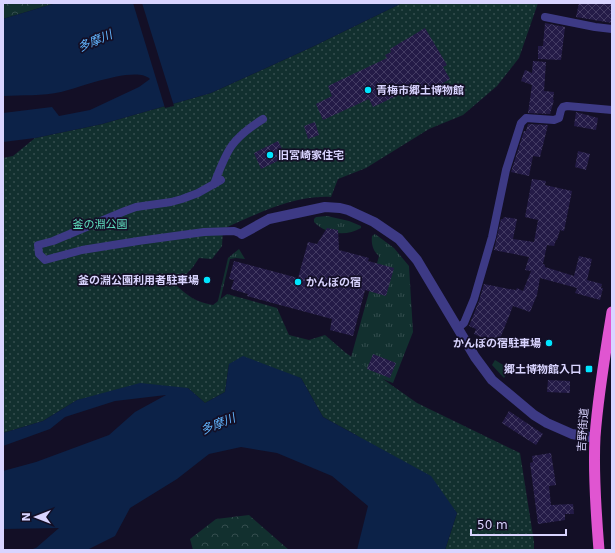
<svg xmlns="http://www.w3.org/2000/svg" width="615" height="553" font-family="'DejaVu Sans','Noto Sans JP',sans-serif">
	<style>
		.grass { fill: url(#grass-tufts) }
		.forest { fill: url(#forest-crowns) }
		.park { fill: url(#park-dots) }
		.water { fill: #0c2248 }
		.pier { fill: #130f26 }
		.building { fill: url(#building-cross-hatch) }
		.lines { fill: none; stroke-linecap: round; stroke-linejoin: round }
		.service { stroke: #3d3a85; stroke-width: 8 }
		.tertiary { stroke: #3d3a85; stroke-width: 10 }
		.trunk { stroke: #e055d1; stroke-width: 11 }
		.poi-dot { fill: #00e5ff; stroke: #130f26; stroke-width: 1.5 }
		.labels { text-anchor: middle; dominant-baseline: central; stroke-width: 3.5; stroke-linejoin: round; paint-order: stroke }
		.poi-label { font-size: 11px; font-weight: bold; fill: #d9d4ff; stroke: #130f26; text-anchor: start }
		.park-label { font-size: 11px; fill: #5fe0c0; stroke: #130f26 }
		.street-label { font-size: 11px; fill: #d9d4ff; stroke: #130f26 }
		.water-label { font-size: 12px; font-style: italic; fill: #62b6ff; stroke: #130f26 }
	</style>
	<defs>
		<pattern id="grass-tufts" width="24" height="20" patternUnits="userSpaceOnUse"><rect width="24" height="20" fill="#12302f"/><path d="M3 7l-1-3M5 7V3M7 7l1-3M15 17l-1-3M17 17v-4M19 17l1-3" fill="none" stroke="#344d4e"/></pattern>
		<pattern id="forest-crowns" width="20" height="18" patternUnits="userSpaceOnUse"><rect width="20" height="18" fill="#12302f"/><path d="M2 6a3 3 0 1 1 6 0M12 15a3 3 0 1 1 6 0" fill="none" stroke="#344d4e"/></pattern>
		<pattern id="park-dots" width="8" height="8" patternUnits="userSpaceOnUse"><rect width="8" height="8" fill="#12302f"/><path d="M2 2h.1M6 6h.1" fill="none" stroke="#344d4e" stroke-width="1.8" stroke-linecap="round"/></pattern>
		<pattern id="building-cross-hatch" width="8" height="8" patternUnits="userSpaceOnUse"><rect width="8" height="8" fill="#241b47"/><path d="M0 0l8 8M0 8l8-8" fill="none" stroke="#433b63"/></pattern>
	</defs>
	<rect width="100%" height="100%" fill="#130f26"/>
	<path class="grass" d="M 327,216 L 349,221 L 361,226 L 361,228 C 346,237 325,234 314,222 L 314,219 L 316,217 Z
		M 375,234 L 394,248 L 409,266 L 413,332 L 393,383 L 352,367 L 350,361 L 379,256 C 373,251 371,244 372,236 Z
		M 239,249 L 245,259 L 236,258 L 230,259 L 219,305 L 217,305 L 228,258 Z
		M 495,360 L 508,368 L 509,370 L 504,378 L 492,365 Z"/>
	<path class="forest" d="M 3,3 L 56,3 L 3,19 Z
		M 249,515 L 289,550 L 193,550 L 190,539 L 216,519 Z"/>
	<path class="park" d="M 402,3 L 538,3 L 519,58 L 497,86 L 463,115 L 429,129 L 366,168 L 338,179 L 331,197 C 293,195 257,214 223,229 L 222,246 L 212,259 L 199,258 L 193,267 L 176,285 C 189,297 196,302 213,305 L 227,294 L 277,308 L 289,335 L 309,340 L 325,335 L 346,353 L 417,403 L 520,453 L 534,542 L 534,550 L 445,550 L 457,513 L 356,435 L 323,417 L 301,378 L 229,364 L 225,392 L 205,403 L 188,388 L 77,400 L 43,421 L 3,433 L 3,158 L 13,156 L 35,138 L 102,124 L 211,93 L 312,47 Z"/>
	<path class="water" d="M 56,3 L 402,3 L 312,47 L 211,93 L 102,124 L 35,138 L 3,142 L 3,113 L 52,107 L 59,116 L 90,110 L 139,87 L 150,79 C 136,65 79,88 61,92 C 43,96 22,95 3,96 L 3,19 Z
		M 243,356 L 301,378 L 323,417 L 431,476 L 457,513 L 445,550 L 357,550 L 368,506 L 332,476 L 277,453 L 241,447 L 209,454 L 177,479 L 130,508 L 115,536 L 87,550 L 29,550 L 36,548 L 59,528 L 3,529 L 3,471 L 36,462 L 109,435 L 135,412 L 166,395 L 115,401 L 65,417 L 50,429 L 3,446 L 3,433 L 43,421 L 77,400 L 140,383 L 188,388 L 205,403 L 225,392 L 229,364 Z"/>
	<path class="pier" d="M 133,3 L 142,3 L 174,106 L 165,108 Z"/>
	<path class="building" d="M 579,3 L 612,3 L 612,23 L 576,17 Z
		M 545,23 L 565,27 L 561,60 L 538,59 L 538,46 L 543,46 Z
		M 425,28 L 447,65 L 443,67 L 450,79 L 425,94 L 418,82 L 394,97 L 373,107 L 369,99 L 323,120 L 316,104 L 332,96 L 328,86 L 387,58 L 385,55 L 391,52 L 390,49 Z
		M 533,61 L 546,62 L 544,91 L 554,92 L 553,100 L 554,100 L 550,114 L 528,113 L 532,85 L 521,81 L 525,70 L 532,73 Z
		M 576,112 L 598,118 L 596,130 L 574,126 Z
		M 315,122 L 319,135 L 308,139 L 304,126 Z
		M 528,124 L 548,125 L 540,157 L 533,156 L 529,176 L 511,172 L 524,131 L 526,131 Z
		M 278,141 L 286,157 L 261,169 L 254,153 Z
		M 578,151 L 590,154 L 586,170 L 575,167 Z
		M 532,179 L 546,181 L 545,185 L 572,191 L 564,231 L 560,230 L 557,240 L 556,240 L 554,246 L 547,245 L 543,264 L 545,265 L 545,267 L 574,276 L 579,256 L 592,259 L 587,280 L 602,284 L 601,288 L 603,288 L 600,300 L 575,293 L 577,288 L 540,278 L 537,295 L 530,312 L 513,306 L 498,344 L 474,334 L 476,329 L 469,326 L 479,301 L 484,284 L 509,289 L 516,290 L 517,288 L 523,291 L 531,271 L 525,270 L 529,257 L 494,250 L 501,219 L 503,219 L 504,217 L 517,219 L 513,239 L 534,242 L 538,220 L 525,217 Z
		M 327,228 L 338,230 L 339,250 L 369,258 L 368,261 L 394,268 L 386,296 L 365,290 L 353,336 L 330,330 L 332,319 L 247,296 L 248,294 L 231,289 L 234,280 L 229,279 L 234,261 L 298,278 L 308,242 L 317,244 Z
		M 373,354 L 396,363 L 390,378 L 367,369 Z
		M 548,380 L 570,381 L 570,393 L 547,392 Z
		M 509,411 L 543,434 L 536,445 L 502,423 Z
		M 551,453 L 556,485 L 549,486 L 551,505 L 573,504 L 574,514 L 565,514 L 565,520 L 538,524 L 530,463 L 533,462 L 532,456 Z"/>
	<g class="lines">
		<path class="service" d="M 545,17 L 595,27 L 612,29
			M 221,180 L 198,193 L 182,199 L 171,202 L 136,207 L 125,211 L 53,241 L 38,245 L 39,254 L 45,260 L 82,250 L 138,241 L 204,232 L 234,231 L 242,234
			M 214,184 C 227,150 231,139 263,119
			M 458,328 L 464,323 L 474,299 L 492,237 L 506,170 L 521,123 L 526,118 L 554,120 L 559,118 L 561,110 L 563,107 L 567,106 L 612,110"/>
		<path class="tertiary" d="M 242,234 L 269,219 L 325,207 L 340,208 L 348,210 L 374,222 L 399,239 L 417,260 L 475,357 L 492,380 L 534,415 L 547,423 L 572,434 L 595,438"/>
		<path class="trunk" d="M 599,550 C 596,513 593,474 595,437 C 598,395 605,354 612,312"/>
	</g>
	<g class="poi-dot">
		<circle cx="368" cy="90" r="4"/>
		<circle cx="270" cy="155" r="4"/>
		<circle cx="207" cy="280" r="4"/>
		<circle cx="298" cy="282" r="4"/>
		<circle cx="549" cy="343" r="4"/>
		<rect x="585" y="365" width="8" height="8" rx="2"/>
	</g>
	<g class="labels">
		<g class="poi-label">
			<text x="376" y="90">青梅市郷土博物館</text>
			<text x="278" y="155">旧宮崎家住宅</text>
			<text x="199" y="280" text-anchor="end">釜の淵公園利用者駐車場</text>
			<text x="306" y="282">かんぽの宿</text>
			<text x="541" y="343" text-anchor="end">かんぽの宿駐車場</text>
			<text x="581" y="369" text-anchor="end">郷土博物館入口</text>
		</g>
		<g class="park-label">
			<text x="100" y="224">釜の淵公園</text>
		</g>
		<g class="street-label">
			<text transform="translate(583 430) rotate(-86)">吉野街道</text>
		</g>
		<g class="water-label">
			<text transform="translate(95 41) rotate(-23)">多摩川</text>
			<text transform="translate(218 424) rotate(-22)">多摩川</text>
		</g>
	</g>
	<rect width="615" height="553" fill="none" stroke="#d9d4ff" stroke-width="8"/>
	<g transform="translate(36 517) rotate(270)" stroke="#130f26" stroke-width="3" paint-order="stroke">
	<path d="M0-3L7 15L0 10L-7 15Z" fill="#d9d4ff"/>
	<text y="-6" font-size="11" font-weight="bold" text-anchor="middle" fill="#d9d4ff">N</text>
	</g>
	<path d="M471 529v6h95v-6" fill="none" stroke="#d9d4ff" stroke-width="2"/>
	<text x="477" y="529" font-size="12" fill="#d9d4ff" stroke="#130f26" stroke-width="3" paint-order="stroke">50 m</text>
</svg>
